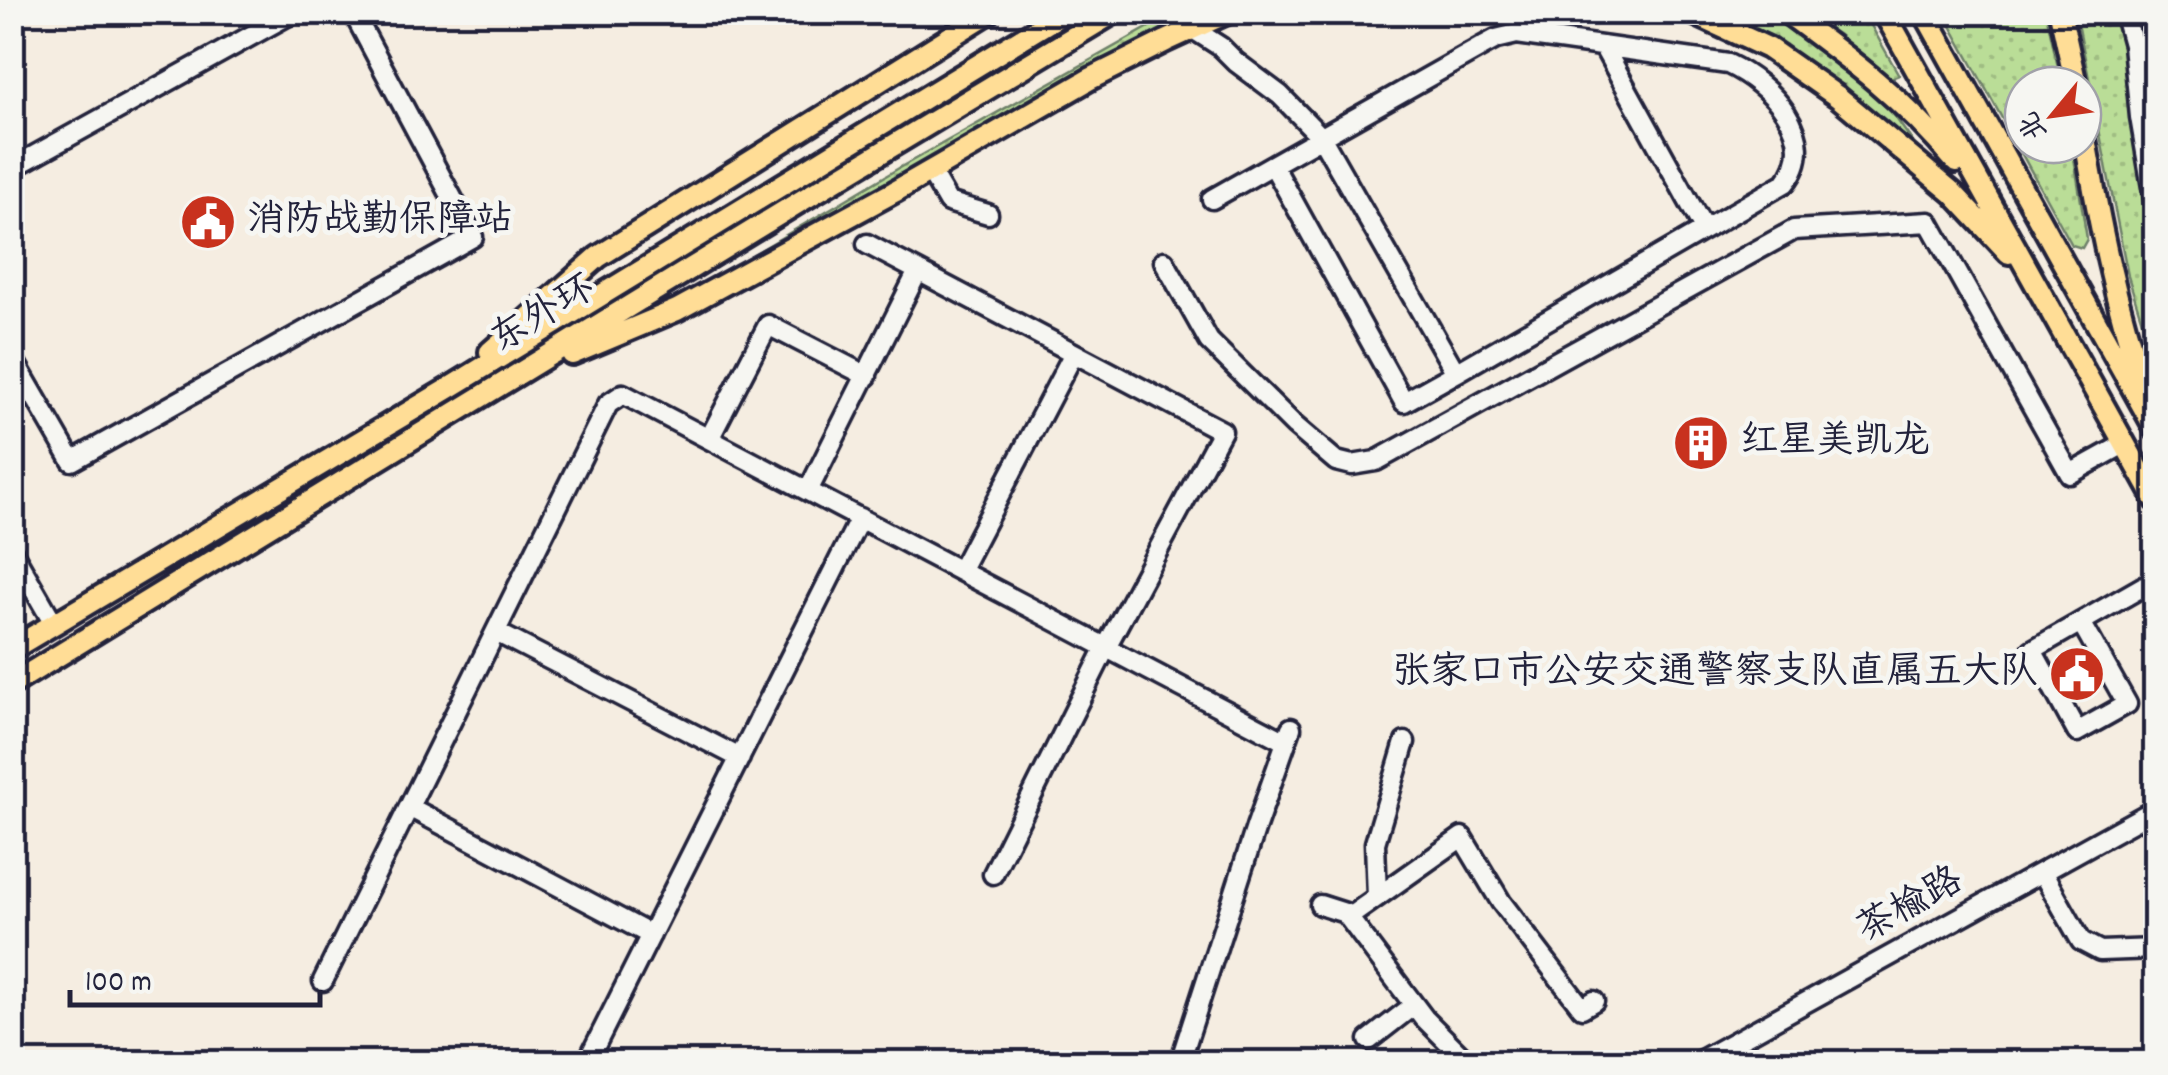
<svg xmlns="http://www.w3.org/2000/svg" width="2168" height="1075" font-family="Dekko,'LXGW WenKai TC',sans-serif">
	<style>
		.green { fill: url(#green-dots); stroke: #6e8069; stroke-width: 2.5 }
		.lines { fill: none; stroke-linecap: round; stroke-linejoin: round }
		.minor-casing { stroke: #22223b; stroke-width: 25 }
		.major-casing { stroke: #22223b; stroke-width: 28 }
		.minor { stroke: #f6f6f2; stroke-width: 18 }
		.major { stroke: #ffdd96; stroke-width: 20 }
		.labels { text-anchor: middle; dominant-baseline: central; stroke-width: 10; stroke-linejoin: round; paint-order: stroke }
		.poi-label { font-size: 38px; fill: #22223b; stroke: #f6f6f2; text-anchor: start }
		.street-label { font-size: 38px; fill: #22223b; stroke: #f6f6f2 }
	</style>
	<defs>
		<pattern id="green-dots" width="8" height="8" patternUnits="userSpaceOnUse" patternTransform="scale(2.5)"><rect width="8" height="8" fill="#badd97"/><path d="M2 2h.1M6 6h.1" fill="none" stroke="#a0bd83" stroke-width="1.8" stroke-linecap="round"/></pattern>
	</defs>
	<rect width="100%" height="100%" fill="#f5ede1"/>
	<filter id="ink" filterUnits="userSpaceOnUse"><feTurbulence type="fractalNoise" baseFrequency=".01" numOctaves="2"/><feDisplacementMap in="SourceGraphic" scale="20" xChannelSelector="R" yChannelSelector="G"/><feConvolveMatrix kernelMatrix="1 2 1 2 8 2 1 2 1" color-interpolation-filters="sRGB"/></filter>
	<g filter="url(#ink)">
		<path class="green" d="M 1174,13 L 1207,13 L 717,281 L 695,289 L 899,168 Z
			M 1714,13 L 1768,13 L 1845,66 L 1893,114 L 1932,169 C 1865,114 1794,44 1714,13 Z
			M 1806,13 L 1864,13 L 1899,75 L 1888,79 L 1839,35 Z
			M 1944,13 L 2046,13 L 2062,85 L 2023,85 L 2023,145 L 2072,145 L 2087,239 L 2082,248 L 2072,245 Z
			M 2076,13 L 2124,13 L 2155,211 L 2155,363 L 2128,276 Z"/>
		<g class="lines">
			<g class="minor-casing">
				<path id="minor" d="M 2124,12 L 2133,45 L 2140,117 L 2156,211
					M 1193,29 L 1221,47 L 1236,62 L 1280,95 L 1321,137 L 1324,142 L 1456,373 L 1785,183 C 1823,137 1769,83 1728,64 L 1517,34 L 1496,39 L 1483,46 C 1393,97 1302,148 1212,199
					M 1603,46 L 1704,229
					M 1273,165 L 1404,402 L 1456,373
					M 12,168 L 294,12
					M 930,171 L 948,202 L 988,214
					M 867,244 L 1222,431 L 1106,647 L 993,874
					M 1164,261 L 1209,341 L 1295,426 L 1336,461 L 1352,465 L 1376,461 L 1794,230 L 1929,222 L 2070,474 L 2124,444
					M 12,357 L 72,461 L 473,237 L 353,12
					M 709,439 L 768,325 L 867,376
					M 808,491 L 918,271
					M 12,551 L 54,624
					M 960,571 L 1074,353
					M 2081,622 L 2127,704 L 2077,732 L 2032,650 L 2156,579
					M 496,632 L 740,758
					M 409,807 L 651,935
					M 2042,872 L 2081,941 L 2100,951 L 2156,949
					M 1377,897 L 1375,843 L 1405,742
					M 1320,905 L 1345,913 L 1424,1018 L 1468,1062
					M 1349,917 L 1462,837 L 1501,902 L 1582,1008 L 1594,1001
					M 323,981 L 608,404 L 623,394 L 1286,742
					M 1369,1040 L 1414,1005
					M 587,1062 L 860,518
					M 1180,1062 L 1256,827 L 1291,728
					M 1698,1062 L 2156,809"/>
			</g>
			<g class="major-casing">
				<path id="major" d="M 1690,12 L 1768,48 L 1838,97 L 1953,193 L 2009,253
					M 1786,12 C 1850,59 1905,100 1956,162
					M 1884,12 L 2156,500
					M 1924,12 L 2156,430
					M 2060,12 L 2076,85
					M 2083,127 C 2098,217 2115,305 2145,391
					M 490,352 L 598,257 L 990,12
					M 572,354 L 677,310 L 894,192 L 1090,79 L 1166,41 L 1229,12
					M 12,649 L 451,387 L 1065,12
					M 12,684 L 796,204 L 1115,12"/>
			</g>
			<use href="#minor" class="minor"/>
			<use href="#major" class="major"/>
		</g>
	</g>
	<defs>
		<g id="civic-disc" transform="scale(2.875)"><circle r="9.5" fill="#c8321e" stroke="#f6f6f2"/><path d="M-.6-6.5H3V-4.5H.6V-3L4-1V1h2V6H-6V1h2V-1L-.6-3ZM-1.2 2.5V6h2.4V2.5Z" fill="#fff"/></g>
		<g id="building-disc" transform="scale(2.875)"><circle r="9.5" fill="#c8321e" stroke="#f6f6f2"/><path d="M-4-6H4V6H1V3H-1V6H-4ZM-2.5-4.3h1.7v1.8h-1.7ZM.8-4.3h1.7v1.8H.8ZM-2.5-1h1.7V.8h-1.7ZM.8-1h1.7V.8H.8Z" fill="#fff"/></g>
	</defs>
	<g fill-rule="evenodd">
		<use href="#civic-disc" x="208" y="222"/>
		<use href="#building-disc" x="1701" y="443"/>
		<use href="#civic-disc" x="2077" y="674"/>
	</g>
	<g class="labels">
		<g class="poi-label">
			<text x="247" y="222">消防战勤保障站</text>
			<text x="1740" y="443">红星美凯龙</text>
			<text x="2038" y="674" text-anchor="end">张家口市公安交通警察支队直属五大队</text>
		</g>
		<g class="street-label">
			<text transform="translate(544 316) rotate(-31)">东外环</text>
			<text transform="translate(1911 907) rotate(-29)">茶榆路</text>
		</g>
	</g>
	<rect width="2168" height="1075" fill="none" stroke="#f6f6f2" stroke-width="50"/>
	<rect x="25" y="25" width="2118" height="1025" fill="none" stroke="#22223b" stroke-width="4" filter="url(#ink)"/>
	<g transform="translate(2053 115) rotate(241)"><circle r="48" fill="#f6f6f2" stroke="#a1a1a9" stroke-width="2.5"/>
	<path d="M0-8L18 38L0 25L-18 38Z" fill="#c8321e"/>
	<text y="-15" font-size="28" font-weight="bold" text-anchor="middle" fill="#22223b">北</text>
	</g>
	<path d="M70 990v15h250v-15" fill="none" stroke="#22223b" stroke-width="5"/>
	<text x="85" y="990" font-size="30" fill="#22223b" stroke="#f6f6f2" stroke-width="8" paint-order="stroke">100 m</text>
</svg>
